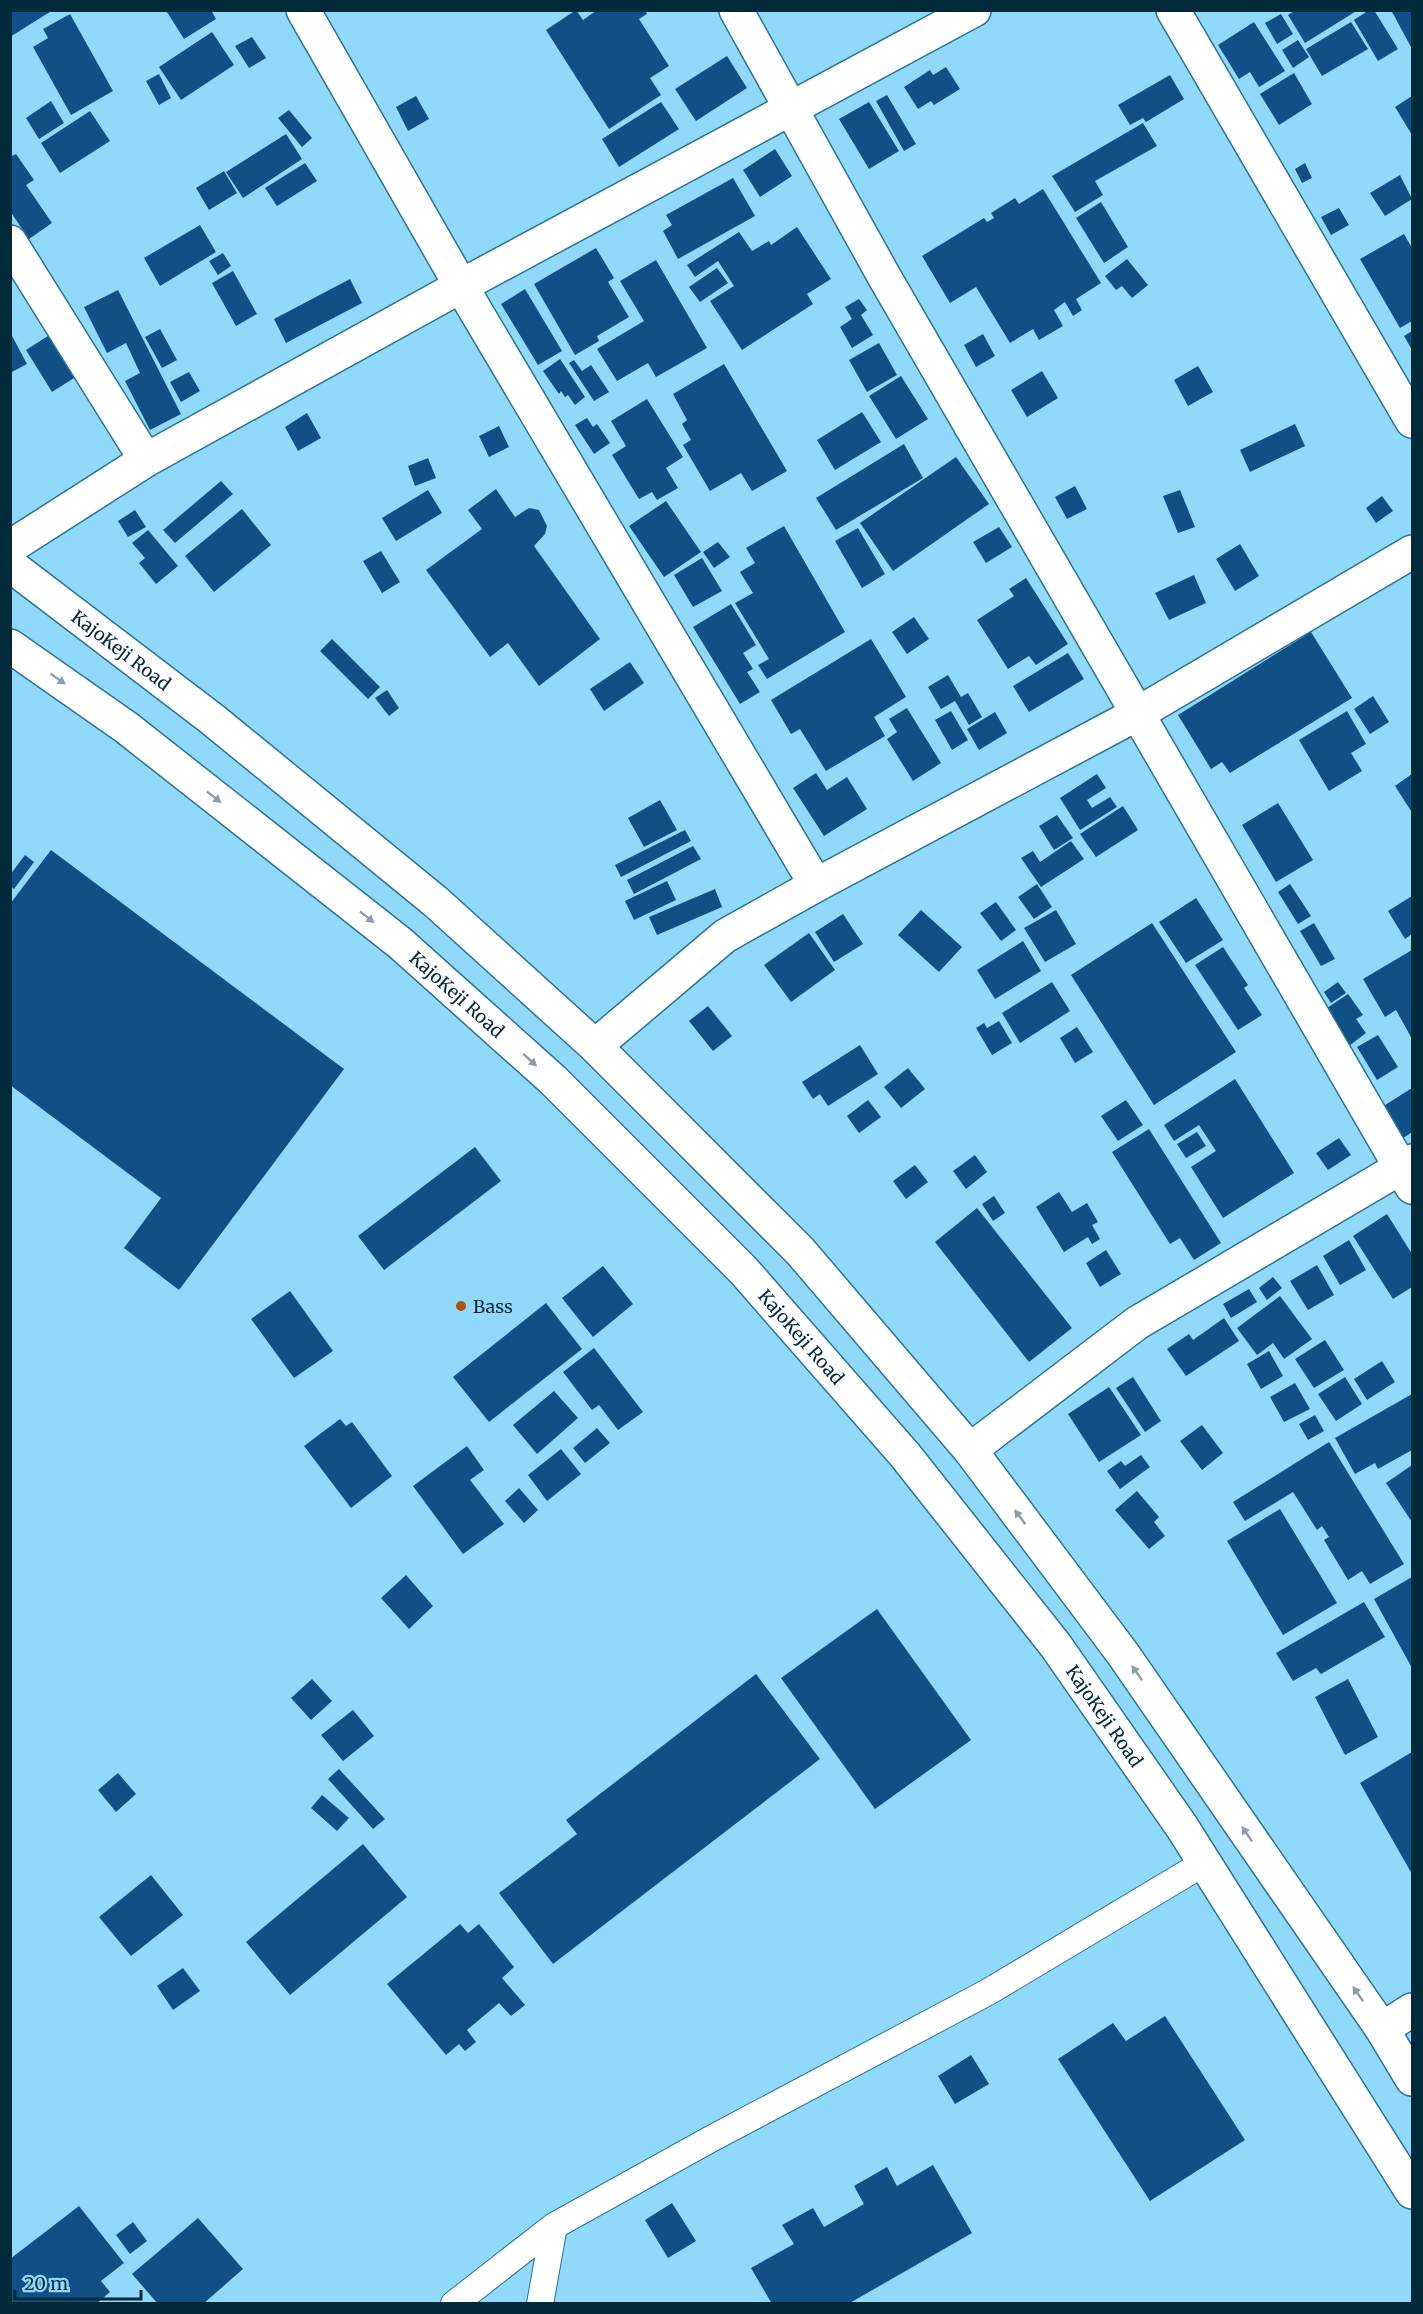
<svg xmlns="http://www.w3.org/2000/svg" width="1423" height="2314" font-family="Merriweather,serif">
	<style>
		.building { fill: #105086 }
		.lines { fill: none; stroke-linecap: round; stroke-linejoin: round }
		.lane-casing { stroke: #2a7493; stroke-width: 28 }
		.street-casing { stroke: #2a7493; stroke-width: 36 }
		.primary-casing { stroke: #2a7493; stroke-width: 36 }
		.lane { stroke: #fff; stroke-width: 26 }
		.street { stroke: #fff; stroke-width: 33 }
		.primary { stroke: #fff; stroke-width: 33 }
		.oneway { fill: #8c9fa6 }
		.poi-dot { fill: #b25207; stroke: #91d9fb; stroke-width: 2 }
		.labels { text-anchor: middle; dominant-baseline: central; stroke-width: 6; stroke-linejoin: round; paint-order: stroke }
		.street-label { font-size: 18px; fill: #00293a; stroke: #91d9fb }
		.poi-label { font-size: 18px; fill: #00293a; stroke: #91d9fb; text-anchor: start }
	</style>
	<rect width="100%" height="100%" fill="#91d9fb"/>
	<path class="building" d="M 10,10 L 53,10 L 10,37 Z
		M 170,10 L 211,10 L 216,19 L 184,39 L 167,12 Z
		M 576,10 L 583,20 L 597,10 L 645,10 L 647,14 L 639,19 L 669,66 L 650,78 L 661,95 L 609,129 L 546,30 Z
		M 1296,10 L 1358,10 L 1305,43 L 1288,15 Z
		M 1369,10 L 1374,10 L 1398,49 L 1378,61 L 1354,20 Z
		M 1391,10 L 1412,10 L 1412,49 Z
		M 70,14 L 113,91 L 71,115 L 33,47 L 48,38 L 43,29 Z
		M 1281,14 L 1293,34 L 1277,44 L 1265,23 Z
		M 1254,22 L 1285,71 L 1259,87 L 1250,72 L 1239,79 L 1218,45 Z
		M 1351,22 L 1368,49 L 1322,76 L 1306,49 Z
		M 212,32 L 234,65 L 181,100 L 159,67 Z
		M 252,37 L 266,58 L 249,68 L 235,46 Z
		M 1298,40 L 1309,57 L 1293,68 L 1282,50 Z
		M 727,56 L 747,88 L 696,121 L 675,89 Z
		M 946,67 L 960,89 L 934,105 L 931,101 L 918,109 L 904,87 L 930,70 L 933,75 Z
		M 1294,73 L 1312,104 L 1279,125 L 1260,94 Z
		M 159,74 L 171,98 L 159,105 L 146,81 Z
		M 1170,75 L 1184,99 L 1146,122 L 1143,118 L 1130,125 L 1118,105 Z
		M 887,95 L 916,144 L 904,151 L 876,101 Z
		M 416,96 L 429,119 L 408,131 L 396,107 Z
		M 1412,96 L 1412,135 L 1395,107 Z
		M 51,101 L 64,123 L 39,139 L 26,118 Z
		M 661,102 L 679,129 L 619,167 L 602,139 Z
		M 869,102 L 899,151 L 869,169 L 839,119 Z
		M 289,110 L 312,138 L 302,147 L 278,118 Z
		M 90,111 L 110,141 L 60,173 L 41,143 Z
		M 1143,123 L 1157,146 L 1095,181 L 1103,195 L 1075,212 L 1052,176 Z
		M 286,134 L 302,159 L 243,198 L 226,172 Z
		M 775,149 L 792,176 L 760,197 L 743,170 Z
		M 16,154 L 34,180 L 26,185 L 52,223 L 29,239 L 10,211 L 10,157 Z
		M 305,163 L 317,181 L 277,206 L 265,188 Z
		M 1305,163 L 1312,178 L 1302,183 L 1295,169 Z
		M 224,171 L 237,193 L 209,210 L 196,188 Z
		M 1400,175 L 1412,199 L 1385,216 L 1370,193 Z
		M 733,178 L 755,216 L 678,259 L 663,231 L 672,225 L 666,215 Z
		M 1043,189 L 1101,283 L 1076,299 L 1082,310 L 1073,316 L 1065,302 L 1054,310 L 1063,326 L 1039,340 L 1033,329 L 1010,343 L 976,287 L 950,303 L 922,256 L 984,218 L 987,222 L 994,218 L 991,213 L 1015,198 L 1019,204 Z
		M 1101,202 L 1128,247 L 1104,263 L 1076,218 Z
		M 1339,208 L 1349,225 L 1331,235 L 1321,217 Z
		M 200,225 L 216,252 L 160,286 L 144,258 Z
		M 797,227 L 831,279 L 807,294 L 813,304 L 742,350 L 710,301 L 734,286 L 718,261 L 695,277 L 687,265 L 739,232 L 752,251 L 769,241 L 771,245 Z
		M 1404,234 L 1412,248 L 1412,321 L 1400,328 L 1360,259 Z
		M 596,248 L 614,278 L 608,282 L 629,317 L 597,336 L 599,341 L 575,355 L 534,284 Z
		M 223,253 L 231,266 L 218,275 L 209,261 Z
		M 1127,259 L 1148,285 L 1132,298 L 1122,286 L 1116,290 L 1105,276 Z
		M 656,260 L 707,348 L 656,377 L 648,363 L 617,381 L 597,349 L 644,321 L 620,281 Z
		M 717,268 L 728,283 L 700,302 L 689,287 Z
		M 233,271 L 257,314 L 236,326 L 212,283 Z
		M 350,279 L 362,303 L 286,343 L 274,319 Z
		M 525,289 L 562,351 L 538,365 L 501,304 Z
		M 118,290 L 181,414 L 150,430 L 125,381 L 140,373 L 126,343 L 107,353 L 84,307 Z
		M 859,299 L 867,310 L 861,315 L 873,335 L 852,348 L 840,327 L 852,319 L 845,307 Z
		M 160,329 L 177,360 L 162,368 L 145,337 Z
		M 1412,331 L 1412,350 L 1404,336 Z
		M 10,332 L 27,364 L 10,373 Z
		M 983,334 L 995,356 L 976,367 L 964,345 Z
		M 48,336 L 74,378 L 52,392 L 26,350 Z
		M 879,343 L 897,375 L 867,392 L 849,360 Z
		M 560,359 L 585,397 L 575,405 L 568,395 L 565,397 L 561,391 L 559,394 L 543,371 Z
		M 574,360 L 582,371 L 591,365 L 609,392 L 594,401 L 569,363 Z
		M 724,364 L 787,471 L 752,491 L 741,473 L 710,491 L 683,445 L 691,440 L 682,424 L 687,420 L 673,394 Z
		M 1198,366 L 1213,392 L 1188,406 L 1174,380 Z
		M 1042,371 L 1058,398 L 1027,417 L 1011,390 Z
		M 189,372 L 200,391 L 181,402 L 170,382 Z
		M 901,376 L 928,419 L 896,439 L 869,396 Z
		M 647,399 L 683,457 L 666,468 L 678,488 L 657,500 L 652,492 L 639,499 L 612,455 L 626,446 L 611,421 Z
		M 862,412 L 881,442 L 835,470 L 817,440 Z
		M 307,413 L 321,438 L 298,451 L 285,427 Z
		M 587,418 L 593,427 L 597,424 L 610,443 L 594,454 L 575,425 Z
		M 1295,424 L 1305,446 L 1250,472 L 1240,450 Z
		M 499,426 L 509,447 L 489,457 L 479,436 Z
		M 904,444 L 923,478 L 836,530 L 816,498 Z
		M 956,457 L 989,504 L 893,571 L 860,523 Z
		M 428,458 L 436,478 L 415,486 L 408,466 Z
		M 221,481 L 233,494 L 175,543 L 163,530 Z
		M 1075,486 L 1087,509 L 1067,519 L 1055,497 Z
		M 496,489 L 515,517 L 529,508 L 539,510 L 547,526 L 545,534 L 534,546 L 600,639 L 539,686 L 508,643 L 490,657 L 426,570 L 482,529 L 468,510 Z
		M 428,490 L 442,513 L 396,541 L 382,518 Z
		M 1180,490 L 1195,527 L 1178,533 L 1163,496 Z
		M 1382,496 L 1393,511 L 1376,523 L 1366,508 Z
		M 666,501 L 701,552 L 664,577 L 629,526 Z
		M 242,509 L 271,545 L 214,592 L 185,556 Z
		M 135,510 L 146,527 L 128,537 L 118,521 Z
		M 784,526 L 845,632 L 767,679 L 758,665 L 769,659 L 735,603 L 753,593 L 740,572 L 755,563 L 746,548 Z
		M 999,527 L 1012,547 L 986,563 L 973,542 Z
		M 858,528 L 885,574 L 862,588 L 835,541 Z
		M 148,530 L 178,566 L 156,584 L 139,563 L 145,558 L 132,543 Z
		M 718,542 L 730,557 L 714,568 L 703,552 Z
		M 1240,544 L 1259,576 L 1235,591 L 1216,559 Z
		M 381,551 L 400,582 L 382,593 L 363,561 Z
		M 702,558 L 722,591 L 693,607 L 674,575 Z
		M 1194,575 L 1206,603 L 1169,620 L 1155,593 Z
		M 1026,578 L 1068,644 L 1036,665 L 1029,656 L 1008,669 L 977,620 L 1014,596 L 1009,589 Z
		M 731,604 L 756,645 L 743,653 L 753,669 L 747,672 L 760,692 L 740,704 L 693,627 Z
		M 914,617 L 929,639 L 907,654 L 892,632 Z
		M 1311,632 L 1352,698 L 1230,773 L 1222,762 L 1211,769 L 1178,715 Z
		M 332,639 L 380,687 L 368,699 L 320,651 Z
		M 871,639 L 906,697 L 874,717 L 885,736 L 826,771 L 800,729 L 791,734 L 771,700 Z
		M 1068,653 L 1084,679 L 1029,712 L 1013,686 Z
		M 630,662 L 644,683 L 604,711 L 590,689 Z
		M 948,675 L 961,697 L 968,693 L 982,717 L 969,725 L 955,701 L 941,709 L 928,687 Z
		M 387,690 L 399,708 L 389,716 L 375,698 Z
		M 1373,696 L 1389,722 L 1370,734 L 1354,709 Z
		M 907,708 L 941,763 L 913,781 L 887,739 L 897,732 L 889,719 Z
		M 951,711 L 968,740 L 952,750 L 935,720 Z
		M 1347,711 L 1366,744 L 1351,753 L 1362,771 L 1329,791 L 1299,740 Z
		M 995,712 L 1007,733 L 979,750 L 967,729 Z
		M 816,773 L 827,790 L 847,777 L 867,809 L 824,836 L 793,788 Z
		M 1097,774 L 1106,788 L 1087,800 L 1092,808 L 1110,797 L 1117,807 L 1080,830 L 1060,798 Z
		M 1412,774 L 1412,810 L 1411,811 L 1395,786 Z
		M 660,800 L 677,830 L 644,847 L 628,818 Z
		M 1278,803 L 1313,860 L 1276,882 L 1242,825 Z
		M 1123,806 L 1138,830 L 1096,857 L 1080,834 Z
		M 1057,815 L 1073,838 L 1054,850 L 1039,826 Z
		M 685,830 L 691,841 L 621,877 L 615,865 Z
		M 1071,841 L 1084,859 L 1041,887 L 1021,858 L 1033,851 L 1040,862 Z
		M 693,846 L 701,859 L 634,894 L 627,880 Z
		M 51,850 L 344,1069 L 179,1290 L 124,1248 L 161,1198 L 10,1085 L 10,904 Z
		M 25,855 L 34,862 L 14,889 L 10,886 L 10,875 Z
		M 667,881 L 676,900 L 634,920 L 625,901 Z
		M 1037,884 L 1052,907 L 1034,919 L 1018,897 Z
		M 1290,884 L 1311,916 L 1298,924 L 1278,892 Z
		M 715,889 L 722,907 L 657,935 L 649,917 Z
		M 1412,896 L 1412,934 L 1405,939 L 1388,911 Z
		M 1196,898 L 1223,940 L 1186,963 L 1159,922 Z
		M 996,902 L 1016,930 L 1001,941 L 980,913 Z
		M 921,910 L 962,947 L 939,972 L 898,935 Z
		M 1056,910 L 1076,944 L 1045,962 L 1024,928 Z
		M 843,914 L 863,944 L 834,962 L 815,932 Z
		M 1152,923 L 1236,1052 L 1154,1105 L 1071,975 Z
		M 1314,923 L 1335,959 L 1321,966 L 1300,931 Z
		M 809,933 L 835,970 L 791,1002 L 764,965 Z
		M 1023,941 L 1041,971 L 995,999 L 977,970 Z
		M 1223,947 L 1248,985 L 1244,988 L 1262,1015 L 1238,1030 L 1195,965 Z
		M 1412,950 L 1412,1039 L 1396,1010 L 1385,1017 L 1363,979 Z
		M 1052,982 L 1070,1011 L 1020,1043 L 1002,1013 Z
		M 1338,982 L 1346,993 L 1331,1003 L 1324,992 Z
		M 1348,994 L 1363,1015 L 1356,1019 L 1366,1033 L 1349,1046 L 1324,1010 Z
		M 708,1006 L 732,1036 L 713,1051 L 689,1021 Z
		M 999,1021 L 1012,1043 L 992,1055 L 976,1028 L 984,1023 L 987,1028 Z
		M 1077,1027 L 1093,1052 L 1075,1063 L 1060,1038 Z
		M 1378,1035 L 1398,1067 L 1377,1080 L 1357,1047 Z
		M 860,1045 L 878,1074 L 828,1106 L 820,1094 L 813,1099 L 802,1082 Z
		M 908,1068 L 925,1089 L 901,1108 L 884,1087 Z
		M 1235,1079 L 1294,1173 L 1223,1218 L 1191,1167 L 1216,1151 L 1199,1125 L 1174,1141 L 1164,1125 Z
		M 1412,1088 L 1412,1132 L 1402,1139 L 1382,1107 Z
		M 868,1100 L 881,1117 L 859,1133 L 847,1116 Z
		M 1126,1100 L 1143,1125 L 1118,1141 L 1101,1116 Z
		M 1149,1129 L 1221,1243 L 1194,1260 L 1180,1238 L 1170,1244 L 1112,1152 Z
		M 1197,1132 L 1206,1146 L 1186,1158 L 1177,1144 Z
		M 1339,1138 L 1351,1155 L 1328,1170 L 1316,1153 Z
		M 475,1147 L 501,1181 L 384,1270 L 358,1236 Z
		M 975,1155 L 987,1172 L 966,1189 L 953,1171 Z
		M 915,1165 L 928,1182 L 906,1199 L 893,1181 Z
		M 1059,1192 L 1072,1212 L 1087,1203 L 1098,1222 L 1092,1225 L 1100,1239 L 1092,1244 L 1088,1237 L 1064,1252 L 1036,1207 Z
		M 994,1196 L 1005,1213 L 993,1221 L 982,1204 Z
		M 977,1208 L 1072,1328 L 1029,1362 L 935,1242 Z
		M 1387,1214 L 1412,1254 L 1412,1287 L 1393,1299 L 1353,1236 Z
		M 1349,1240 L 1366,1270 L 1340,1285 L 1323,1256 Z
		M 1106,1250 L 1121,1274 L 1100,1287 L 1086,1263 Z
		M 1317,1265 L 1334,1295 L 1308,1310 L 1290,1281 Z
		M 603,1266 L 633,1304 L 593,1337 L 562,1298 Z
		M 1273,1277 L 1282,1288 L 1267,1300 L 1259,1288 Z
		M 1249,1289 L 1257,1302 L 1231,1318 L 1223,1304 Z
		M 290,1291 L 333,1351 L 294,1378 L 251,1319 Z
		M 1280,1296 L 1312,1339 L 1284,1359 L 1273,1343 L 1257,1355 L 1237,1328 Z
		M 546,1303 L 582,1349 L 489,1422 L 453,1377 Z
		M 1224,1318 L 1239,1341 L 1186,1376 L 1167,1349 L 1189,1334 L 1193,1340 Z
		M 1325,1340 L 1344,1370 L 1314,1388 L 1295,1359 Z
		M 594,1348 L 643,1412 L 618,1430 L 599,1405 L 592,1410 L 563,1372 Z
		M 1269,1351 L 1283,1376 L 1261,1389 L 1247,1364 Z
		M 1382,1361 L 1395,1382 L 1367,1400 L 1354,1379 Z
		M 1133,1377 L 1161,1421 L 1145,1432 L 1116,1388 Z
		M 1345,1377 L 1362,1404 L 1336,1421 L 1318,1394 Z
		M 1295,1383 L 1310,1409 L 1284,1422 L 1270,1397 Z
		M 1109,1387 L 1141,1435 L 1099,1462 L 1068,1414 Z
		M 554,1391 L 578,1418 L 537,1454 L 513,1425 Z
		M 1412,1394 L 1412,1450 L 1378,1469 L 1375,1463 L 1355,1474 L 1335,1438 Z
		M 1315,1415 L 1324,1431 L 1308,1440 L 1299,1424 Z
		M 340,1419 L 346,1426 L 352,1422 L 392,1476 L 351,1508 L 304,1446 Z
		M 1202,1425 L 1223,1453 L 1202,1470 L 1180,1441 Z
		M 597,1428 L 610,1443 L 585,1463 L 573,1448 Z
		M 1329,1442 L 1404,1564 L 1370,1584 L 1362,1571 L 1348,1580 L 1324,1540 L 1329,1537 L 1322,1526 L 1317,1530 L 1293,1492 L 1245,1521 L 1233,1502 Z
		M 467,1446 L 484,1470 L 470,1480 L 504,1524 L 463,1554 L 413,1486 Z
		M 561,1449 L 581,1474 L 547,1501 L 528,1475 Z
		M 1141,1455 L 1150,1467 L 1120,1489 L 1107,1471 L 1121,1461 L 1125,1466 Z
		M 1412,1465 L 1412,1522 L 1386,1483 Z
		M 519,1488 L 538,1510 L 524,1523 L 505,1501 Z
		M 1137,1491 L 1159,1517 L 1154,1522 L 1165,1536 L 1149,1549 L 1115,1510 Z
		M 1280,1509 L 1337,1603 L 1283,1635 L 1227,1541 Z
		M 406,1575 L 433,1606 L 409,1629 L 381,1598 Z
		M 1412,1577 L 1412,1668 L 1374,1599 Z
		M 1364,1602 L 1385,1637 L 1321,1674 L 1316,1668 L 1293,1681 L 1276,1653 Z
		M 877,1609 L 971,1740 L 875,1809 L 781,1678 Z
		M 756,1674 L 820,1759 L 553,1964 L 499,1893 L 577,1834 L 566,1820 Z
		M 312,1679 L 332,1701 L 311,1720 L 291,1698 Z
		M 1348,1679 L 1378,1737 L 1345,1755 L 1315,1697 Z
		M 353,1710 L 374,1736 L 343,1761 L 321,1735 Z
		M 1412,1752 L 1412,1874 L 1360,1783 Z
		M 339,1769 L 385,1819 L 373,1829 L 328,1779 Z
		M 118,1773 L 136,1794 L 116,1812 L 98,1790 Z
		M 322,1795 L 349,1818 L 337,1831 L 311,1808 Z
		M 363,1844 L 407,1897 L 290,1995 L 246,1942 Z
		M 151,1875 L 183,1915 L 131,1956 L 99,1917 Z
		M 460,1924 L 468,1933 L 479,1924 L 514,1967 L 502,1978 L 525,2005 L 511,2016 L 499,2003 L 467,2030 L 476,2042 L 465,2051 L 459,2044 L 446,2055 L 387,1984 Z
		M 183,1968 L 200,1991 L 173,2010 L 157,1986 Z
		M 1165,2016 L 1245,2140 L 1150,2201 L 1058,2059 L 1113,2023 L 1126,2041 Z
		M 971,2055 L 989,2084 L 955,2104 L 938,2076 Z
		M 933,2165 L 972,2233 L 848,2304 L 772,2304 L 751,2268 L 794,2244 L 782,2225 L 813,2208 L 824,2227 L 864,2204 L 854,2186 L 887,2167 L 897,2186 Z
		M 672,2203 L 696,2241 L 668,2258 L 645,2220 Z
		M 79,2206 L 124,2263 L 101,2281 L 110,2292 L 96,2304 L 10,2304 L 10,2259 Z
		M 198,2218 L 243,2269 L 203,2304 L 158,2304 L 132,2274 Z
		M 133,2222 L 147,2241 L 130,2254 L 116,2235 Z"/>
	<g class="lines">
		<g class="lane-casing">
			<path id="lane" d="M 454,2304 L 554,2226 L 709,2140 L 988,1992 L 1204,1863
				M 540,2304 L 554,2226"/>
		</g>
		<g class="street-casing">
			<path id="street" d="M 303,10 L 461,286 L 816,885
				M 736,10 L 885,278 L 1412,1187
				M 1173,10 L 1412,421
				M 10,242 L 146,460
				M 10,547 L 146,460 L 461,286 L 974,10
				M 595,1046 L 725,936 L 816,885 L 1137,714 L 1412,552
				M 970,1450 L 1137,1323 L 1412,1161
				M 1382,2029 L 1412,2010"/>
		</g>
		<g class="primary-casing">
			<g id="primary">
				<path id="s1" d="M 10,565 L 212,719 L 436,902 L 595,1046 L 800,1251 L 970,1450 L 1123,1654 L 1382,2029 L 1412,2079"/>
				<path id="s2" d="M 10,646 L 127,728 L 400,943 L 553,1080 L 744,1271 L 905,1455 L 1056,1646 L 1182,1827 L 1412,2192"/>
			</g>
		</g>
		<use href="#lane" class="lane"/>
		<use href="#street" class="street"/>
		<use href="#primary" class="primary"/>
	</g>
	<defs><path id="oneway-solid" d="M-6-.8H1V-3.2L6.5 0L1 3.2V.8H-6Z" transform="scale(1.5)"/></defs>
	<g class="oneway">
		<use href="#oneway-solid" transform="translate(58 679) rotate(35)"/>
		<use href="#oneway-solid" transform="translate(214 797) rotate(38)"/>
		<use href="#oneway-solid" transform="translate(367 917) rotate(38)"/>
		<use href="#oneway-solid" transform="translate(530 1060) rotate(42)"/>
		<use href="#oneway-solid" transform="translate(1020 1517) rotate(-127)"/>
		<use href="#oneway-solid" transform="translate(1137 1673) rotate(-125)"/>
		<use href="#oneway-solid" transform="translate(1247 1834) rotate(-125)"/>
		<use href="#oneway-solid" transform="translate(1358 1994) rotate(-125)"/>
	</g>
	<circle class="poi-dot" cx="461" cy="1306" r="6"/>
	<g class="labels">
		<g class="street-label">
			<text stroke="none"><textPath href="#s1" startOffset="140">KajoKeji Road</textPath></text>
			<text stroke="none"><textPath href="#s2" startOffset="567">KajoKeji Road</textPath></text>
			<text stroke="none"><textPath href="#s2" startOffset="1053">KajoKeji Road</textPath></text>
			<text stroke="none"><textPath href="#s2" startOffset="1539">KajoKeji Road</textPath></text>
		</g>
		<g class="poi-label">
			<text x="473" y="1306">Bass</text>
		</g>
	</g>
	<rect width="1423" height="2314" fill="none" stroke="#00293a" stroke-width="24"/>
	<path d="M15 2290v9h126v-9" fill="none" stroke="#00293a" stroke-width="3"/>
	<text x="24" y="2290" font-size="18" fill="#00293a" stroke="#91d9fb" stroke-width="4.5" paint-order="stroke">20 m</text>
</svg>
